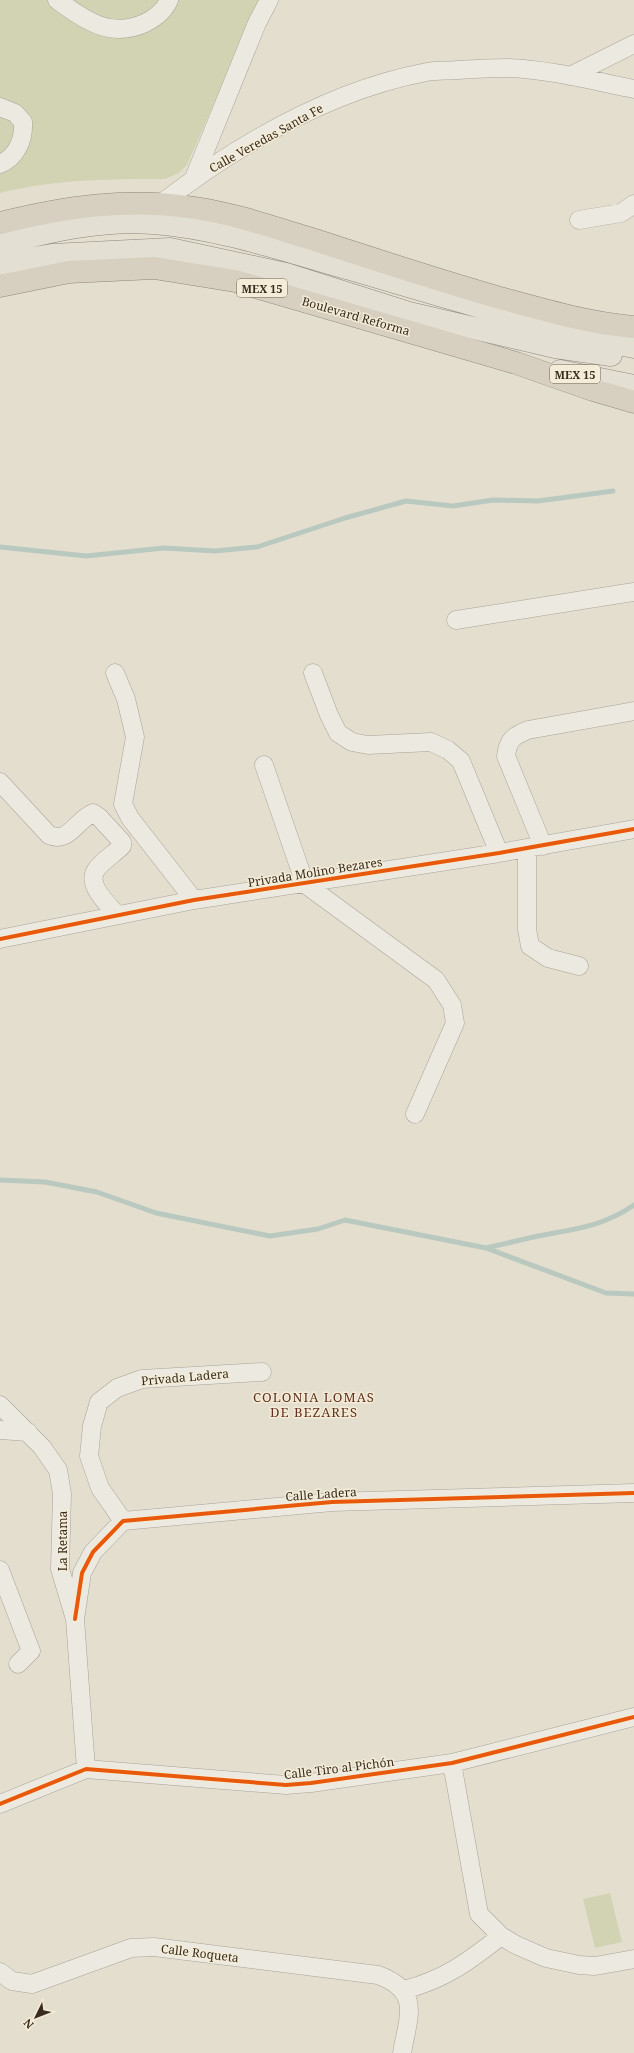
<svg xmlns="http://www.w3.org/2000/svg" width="634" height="2053" font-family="'Noto Serif',serif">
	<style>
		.green { fill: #d1d3b2 }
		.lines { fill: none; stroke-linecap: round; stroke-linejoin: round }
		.stream { stroke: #bac9c0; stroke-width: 5 }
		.minor-casing { stroke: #a9a398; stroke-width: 19 }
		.major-casing { stroke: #8f897f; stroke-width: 23 }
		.highway-casing { stroke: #8f897f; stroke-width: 23 }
		.minor { stroke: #ece9e0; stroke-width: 18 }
		.major { stroke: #e3dfd2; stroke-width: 22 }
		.highway { stroke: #d7cfc0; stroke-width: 22 }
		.cycleway-casing { stroke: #f4ecd6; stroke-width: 6 }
		.cycleway { stroke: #e8590c; stroke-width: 4 }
		.labels { text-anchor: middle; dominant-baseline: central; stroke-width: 3; stroke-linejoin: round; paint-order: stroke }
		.shield { fill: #f4ecd6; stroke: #706657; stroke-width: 1 }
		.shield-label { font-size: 11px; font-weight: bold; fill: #382c20 }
		.street-label { font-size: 12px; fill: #382c20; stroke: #f4ecd6 }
		.neighbourhood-label { font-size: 13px; letter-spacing: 1px; fill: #623222; stroke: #f4ecd6 }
	</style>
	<rect width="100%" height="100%" fill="#e4decf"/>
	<path class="green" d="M 0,0 L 259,0 L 187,165 L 179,173 L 165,179 C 108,179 56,179 0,193 Z
		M 610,1893 L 622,1942 L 595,1948 L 583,1899 Z"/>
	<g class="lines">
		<path class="stream" d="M 0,547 L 86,556 L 164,548 L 215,551 L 257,547 L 345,518 L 406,501 L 453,506 L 493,500 L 538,501 L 613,491
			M 0,1180 L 45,1182 L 97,1192 L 156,1213 L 270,1236 L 318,1229 L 345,1220 L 486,1248 L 606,1293 L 634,1294
			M 486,1248 C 504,1244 521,1240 538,1236 C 574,1229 602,1227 634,1205"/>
		<g class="minor-casing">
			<path id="minor" d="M 57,0 C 85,20 110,39 145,23 C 155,18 165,10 169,0
				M 570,76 L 634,44
				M 0,107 L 15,113 L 23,122 C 24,139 17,157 0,164
				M 194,178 L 257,23 L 269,0
				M 159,205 C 237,145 330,90 427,72 C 437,70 448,71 458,70 C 474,69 490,68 506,68 C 547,69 594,81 634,89
				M 579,220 L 621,213 L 634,204
				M 456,620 L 634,592
				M 115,673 L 126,699 L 135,737 L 123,804 L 130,818 L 194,900
				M 313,673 L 329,715 L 338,733 L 352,742 L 368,745 L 431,742 L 448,750 L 461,761 L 499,853
				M 264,765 L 305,884 L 436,980 L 452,1005 L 455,1023 L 415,1114
				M 0,782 L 49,835 C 69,844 76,820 93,813 L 99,817 L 122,842 L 122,846 C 114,854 102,861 96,870 C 86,885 108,904 117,915
				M 543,846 L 506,756 C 508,740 513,736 528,730 L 634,711
				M 527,849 L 527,929 L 530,946 L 548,958 L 579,966
				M 0,939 L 194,900 L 499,853 L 634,829
				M 0,1405 L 42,1447 L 58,1470 L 62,1494 L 60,1569 L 75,1619 L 86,1769
				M 0,1430 L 28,1432
				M 123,1521 L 100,1488 L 89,1456 L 92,1426 L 99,1402 L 117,1388 L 142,1379 L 262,1372
				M 0,1570 L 31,1651 L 18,1664
				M 75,1619 L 82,1573 L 93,1552 L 123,1521 L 332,1502 L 634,1493
				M 452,1763 L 479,1914 L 501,1936 L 516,1945 L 546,1958 L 579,1965 L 595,1966 L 634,1959
				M 0,1804 L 86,1769 L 286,1785 L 311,1783 L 452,1763 L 634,1717
				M 0,1972 L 12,1981 L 32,1984 L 131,1948 L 154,1947 L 378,1975 C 422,1991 408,2017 402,2053
				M 404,1990 C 445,1979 468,1962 501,1936"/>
		</g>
		<g class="major-casing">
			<path id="major" d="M 0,244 C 50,231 101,219 153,223 C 220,228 286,251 350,269 C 434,294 517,318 602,341 L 634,347
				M 0,264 L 52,255 L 170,249 L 286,274 L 409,313 L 555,347 L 611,355
				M 560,371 L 634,386"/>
		</g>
		<g class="highway-casing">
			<path id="highway" d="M 0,223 C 65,207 128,197 195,208 C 236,214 275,228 315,240 C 376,260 438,280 500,298 C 544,310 588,323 634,327
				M 0,286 L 69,272 L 154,268 L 235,281 L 516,363 L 593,390 L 634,402"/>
		</g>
		<use href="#minor" class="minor"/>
		<use href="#major" class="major"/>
		<use href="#highway" class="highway"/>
		<g class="cycleway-casing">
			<path id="cycleway" d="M 0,939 L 194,900 L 499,853 L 634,829
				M 75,1619 L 82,1573 L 93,1552 L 123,1521 L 332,1502 L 634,1493
				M 0,1804 L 86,1769 L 286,1785 L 311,1783 L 452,1763 L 634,1717"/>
		</g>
		<use href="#cycleway" class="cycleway"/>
	</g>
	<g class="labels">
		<g class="shield">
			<rect x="237" y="279" width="50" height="18" rx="3"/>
			<rect x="550" y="365" width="50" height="18" rx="3"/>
		</g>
		<g class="shield-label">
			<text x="262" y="288">MEX 15</text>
			<text x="575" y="374">MEX 15</text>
		</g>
		<g class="street-label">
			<text transform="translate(266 138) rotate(-29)">Calle Veredas Santa Fe</text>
			<text transform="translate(356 316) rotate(16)">Boulevard Reforma</text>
			<text transform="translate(315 872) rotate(-9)">Privada Molino Bezares</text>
			<text transform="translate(185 1377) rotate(-5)">Privada Ladera</text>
			<text transform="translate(321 1494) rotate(-4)">Calle Ladera</text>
			<text transform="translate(62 1541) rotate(-90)">La Retama</text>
			<text transform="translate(339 1768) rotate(-7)">Calle Tiro al Pichón</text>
			<text transform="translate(200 1953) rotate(7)">Calle Roqueta</text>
		</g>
		<g class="neighbourhood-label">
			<text x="314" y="1397">COLONIA LOMAS<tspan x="314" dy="15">DE BEZARES</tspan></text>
		</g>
	</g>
	<g transform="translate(36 2017) rotate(227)" stroke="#f4ecd6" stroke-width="3" paint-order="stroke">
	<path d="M0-3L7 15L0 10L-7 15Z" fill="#382c20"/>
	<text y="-6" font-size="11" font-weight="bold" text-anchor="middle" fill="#382c20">N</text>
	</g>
</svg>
